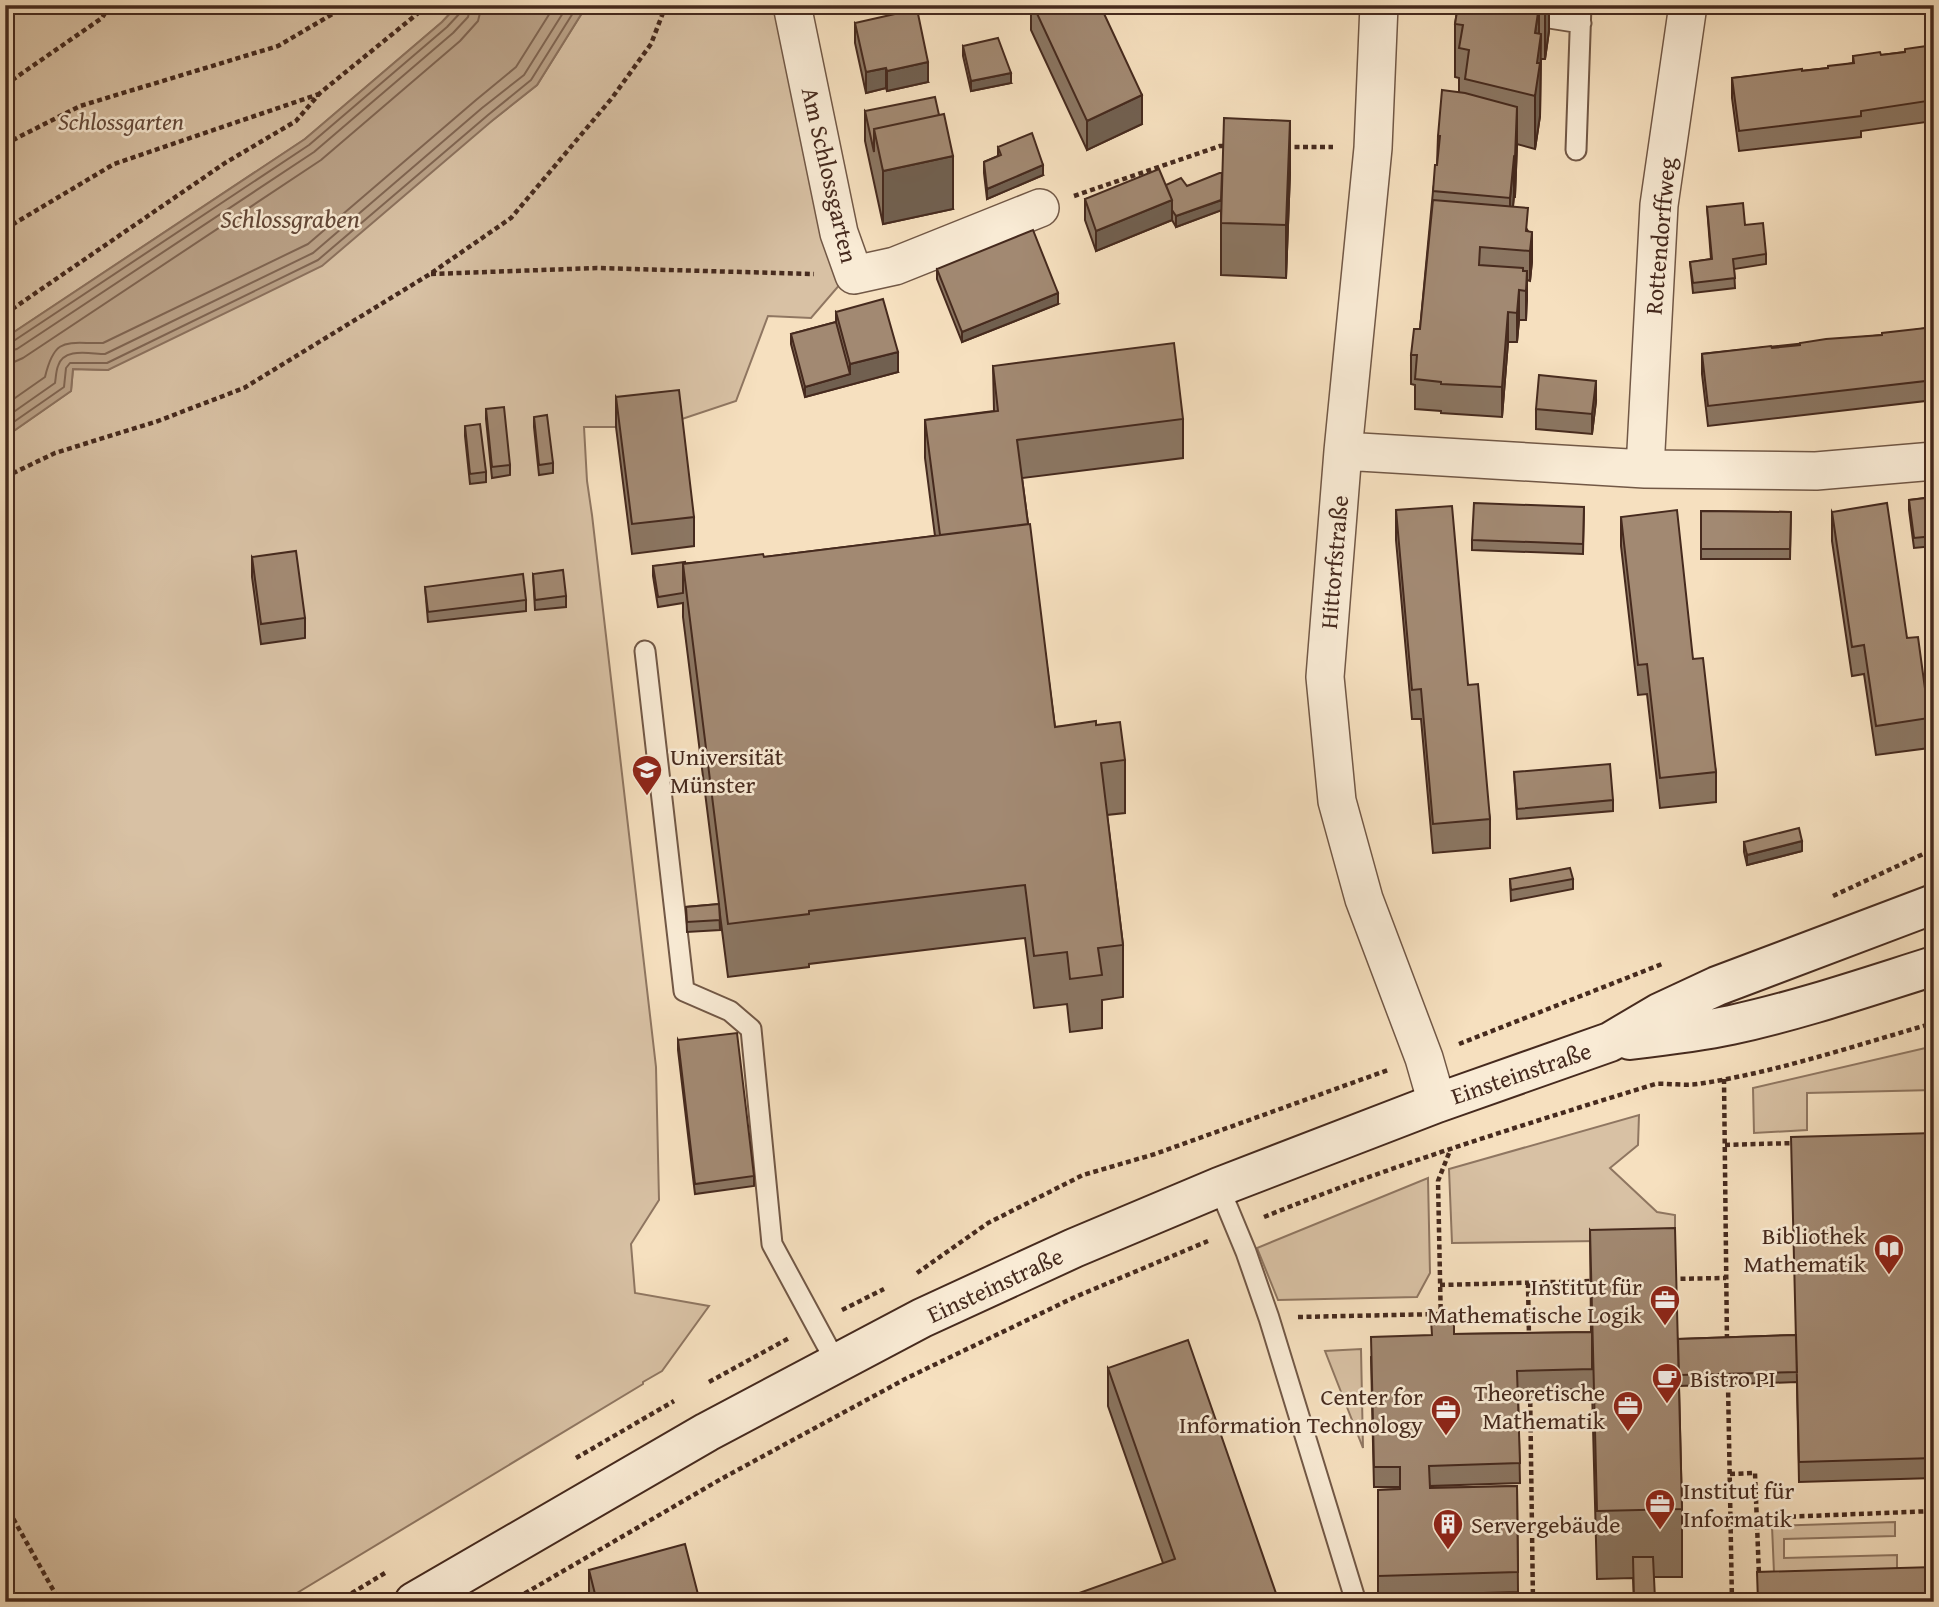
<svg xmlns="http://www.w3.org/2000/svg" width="1939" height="1607" font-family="'Gentium Book Plus',serif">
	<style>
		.green { fill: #d8c1a4; stroke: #8f7661; stroke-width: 2 }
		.water { fill: #baa288; stroke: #8c725e; stroke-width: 2 }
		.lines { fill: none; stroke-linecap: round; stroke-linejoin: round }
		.shore { stroke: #806653; stroke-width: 2 }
		.lane-casing { stroke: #725846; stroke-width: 23 }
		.street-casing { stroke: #725846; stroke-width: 40 }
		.secondary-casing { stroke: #462a1e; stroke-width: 42 }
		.path { stroke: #462a1e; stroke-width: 4.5; stroke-dasharray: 5 3.5; stroke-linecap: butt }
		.lane { stroke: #f9ebd5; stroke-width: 19 }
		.street { stroke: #f9ebd5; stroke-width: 37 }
		.secondary { stroke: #f9ebd5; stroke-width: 38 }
		.wall { fill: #8b7662; stroke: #462a1e; stroke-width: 2 }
		.shaded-wall { fill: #716050; stroke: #462a1e; stroke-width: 2 }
		.building { fill: #a28972; stroke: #462a1e; stroke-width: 2 }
		.labels { text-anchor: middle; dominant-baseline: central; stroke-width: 5; stroke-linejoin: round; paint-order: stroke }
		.park-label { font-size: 24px; font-style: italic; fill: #634839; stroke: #f9ebd5 }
		.street-label { font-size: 24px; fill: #462a1e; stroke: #f9ebd5 }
		.poi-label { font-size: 24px; fill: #462a1e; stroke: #f9ebd5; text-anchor: start }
		.water-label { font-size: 26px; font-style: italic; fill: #634838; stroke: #f9ebd5 }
	</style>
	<rect width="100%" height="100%" fill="#f6e0bf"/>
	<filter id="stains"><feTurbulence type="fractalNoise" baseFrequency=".00286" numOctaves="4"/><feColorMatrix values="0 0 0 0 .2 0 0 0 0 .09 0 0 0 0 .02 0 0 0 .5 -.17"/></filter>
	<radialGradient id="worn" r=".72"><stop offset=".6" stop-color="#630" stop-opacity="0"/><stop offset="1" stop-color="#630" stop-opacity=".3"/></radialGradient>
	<path class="green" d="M 5,5 L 458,5 L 442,22 L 305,139 L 5,338 Z
		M 587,5 L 784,5 L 842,282 L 811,318 L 768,316 L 736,401 L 679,420 L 616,427 L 584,427 L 587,481 L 592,515 L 656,1067 L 659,1200 L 631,1244 L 635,1293 L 709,1306 L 662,1371 L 643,1382 L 643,1384 L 282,1602 L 5,1602 L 5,437 L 71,391 L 73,369 L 108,370 L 493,120 L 537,85 Z
		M 1934,1046 L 1934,1090 L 1807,1093 L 1807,1130 L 1754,1133 L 1753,1088 Z
		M 1639,1115 L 1638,1145 L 1610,1168 L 1657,1212 L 1675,1215 L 1675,1240 L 1452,1243 L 1449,1169 Z
		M 1428,1178 L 1430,1273 L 1417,1297 L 1278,1300 L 1257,1248 Z
		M 1361,1349 L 1363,1448 L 1325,1351 Z
		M 1895,1522 L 1895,1536 L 1784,1539 L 1784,1558 L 1897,1555 L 1897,1570 L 1774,1573 L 1772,1526 Z"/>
	<path class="water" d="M 458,5 L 587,5 L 537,85 L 493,120 L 322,266 L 108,370 L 73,369 L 71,391 L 5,437 L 5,338 L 305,139 L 442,22 Z"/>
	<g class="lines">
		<path class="shore" d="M 5,343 L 12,342 L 309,145 L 447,27 L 461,12 L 462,5
			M 5,352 L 17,349 L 314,152 L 453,33 L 468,17 L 471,5
			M 5,362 L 14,362 L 23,358 L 321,160 L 460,41 L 478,21 L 482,5
			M 5,405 L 45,377 C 55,335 67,344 103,343 L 308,244 L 476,100 L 516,67 L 555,5
			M 5,418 L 55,383 C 56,377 56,371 58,366 C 64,347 90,354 105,354 L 313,253 L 482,108 L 524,75 L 568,5
			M 5,428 L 64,387 L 66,368 L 70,363 L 107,363 L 318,260 L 488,115 L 531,80 L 578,5"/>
		<g class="lane-casing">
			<path id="lane" d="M 1543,17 L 1581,23
				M 1576,150 L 1581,5
				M 645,651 L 684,991 L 730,1011 L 751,1029 L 772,1244 L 837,1364
				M 1219,1187 L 1246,1252 L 1269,1318 L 1356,1602"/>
		</g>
		<g class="street-casing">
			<path id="street" d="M 792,5 L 839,233 L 854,275 L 895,266 L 1040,208
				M 1379,5 L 1373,148 L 1343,451 L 1325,677 L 1337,801 L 1364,899 L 1424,1058 L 1437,1103
				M 1343,451 L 1645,469 L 1816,471 L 1934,461
				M 1645,469 L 1659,205 L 1688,5"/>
		</g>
		<g class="secondary-casing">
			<path id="secondary" d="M 1630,1040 C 1664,1036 1698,1032 1731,1025 C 1800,1010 1867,987 1934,966
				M 414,1602 L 707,1432 L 922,1318 L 1074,1248 L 1219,1187 L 1437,1103 L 1610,1042 L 1659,1013 L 1717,986 L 1934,904"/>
		</g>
		<path class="path" d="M 5,85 L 102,18 L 110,5
			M 5,144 L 80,106 L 278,46 L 336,12 L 342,5
			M 1286,147 L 1333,147
			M 1074,196 L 1220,146 L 1228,146
			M 5,229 L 114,164 L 319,94
			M 431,274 L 597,268 L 814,274
			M 5,314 L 225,163 L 296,121 L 320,93 L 417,14 L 424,5
			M 5,477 L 55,453 L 158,421 L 244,388 L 430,274 L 511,218 L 612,98 L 651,44 L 666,5
			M 1833,896 L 1934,849
			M 1459,1044 L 1662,964
			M 1724,1079 L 1727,1343
			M 1725,1145 L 1794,1143
			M 1264,1217 C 1392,1165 1523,1125 1655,1084 C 1669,1083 1684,1086 1698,1084 C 1778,1072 1856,1045 1934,1023
			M 917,1273 L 988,1223 L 1083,1175 L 1155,1154 L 1388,1070
			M 1672,1279 L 1726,1278
			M 1528,1283 L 1529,1338
			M 1440,1285 L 1593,1281
			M 842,1310 L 884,1289
			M 1298,1317 L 1441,1314
			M 1441,1326 L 1438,1181 L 1451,1148
			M 709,1382 L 791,1337
			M 1728,1384 L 1732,1602
			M 1530,1385 L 1533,1602
			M 576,1458 L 674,1401
			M 1730,1474 L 1755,1473 L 1759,1576
			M 5,1504 L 60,1602
			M 1757,1518 L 1934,1511
			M 337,1602 L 385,1573
			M 510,1602 L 721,1479 L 907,1378 L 1075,1297 L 1208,1241"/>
		<use href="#lane" class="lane"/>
		<use href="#street" class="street"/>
		<use href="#secondary" class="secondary"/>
	</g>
	<path class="wall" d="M 1031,5 L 1100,5 L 1142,124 L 1087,150 L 1031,30 Z
		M 1458,5 L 1549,5 L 1549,31 L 1545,59 L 1541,59 L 1540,116 L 1535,149 L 1517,144 L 1515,196 L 1514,195 L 1513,207 L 1528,231 L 1532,261 L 1530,281 L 1527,280 L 1526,320 L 1519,320 L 1517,342 L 1508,342 L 1502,417 L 1441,413 L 1441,411 L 1415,409 L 1415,385 L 1411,384 L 1411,355 L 1420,329 L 1433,191 L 1437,165 L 1438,136 L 1459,93 L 1459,78 L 1455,77 L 1455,24 Z
		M 855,23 L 928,82 L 887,91 L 886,88 L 866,93 L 855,43 Z
		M 1934,45 L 1934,121 L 1861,131 L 1861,137 L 1739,151 L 1732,98 L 1732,78 L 1828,68 L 1853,63 L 1853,56 L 1881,55 L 1905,52 Z
		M 963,46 L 1011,83 L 971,91 L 963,56 Z
		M 865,111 L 953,209 L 883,224 L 865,141 Z
		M 998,147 L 1043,175 L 987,199 L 984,173 L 984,162 L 998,156 Z
		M 1290,173 L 1286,278 L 1221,275 L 1221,210 L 1176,227 L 1172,220 L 1096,251 L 1085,220 L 1085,199 L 1166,185 L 1187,186 Z
		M 1707,207 L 1745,225 L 1766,254 L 1766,264 L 1734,269 L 1735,288 L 1693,293 L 1690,262 L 1711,259 Z
		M 937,269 L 1058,304 L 962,342 L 937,279 Z
		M 836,312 L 898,372 L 805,397 L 791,344 L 791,334 L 836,322 Z
		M 1934,327 L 1934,400 L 1708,426 L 1702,374 L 1702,354 L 1882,335 Z
		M 993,366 L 1183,419 L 1183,458 L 1022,478 L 1055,727 L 1096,725 L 1125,760 L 1125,813 L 1107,815 L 1123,945 L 1123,997 L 1102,1000 L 1102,1028 L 1070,1032 L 1067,1004 L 1034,1008 L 1025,938 L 809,964 L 809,967 L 728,977 L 719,907 L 720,930 L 687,932 L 686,907 L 719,904 L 683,617 L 683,603 L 658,607 L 653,576 L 653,566 L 764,557 L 935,536 L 925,458 L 925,420 L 994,411 Z
		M 616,397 L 694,517 L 694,546 L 632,554 L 616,427 Z
		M 1596,401 L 1592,434 L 1536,429 L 1536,409 Z
		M 486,409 L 510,465 L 510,475 L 492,478 L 486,419 Z
		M 534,417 L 553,463 L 553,473 L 539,475 L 534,427 Z
		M 465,426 L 486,472 L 486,482 L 470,484 L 465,436 Z
		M 1934,497 L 1934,546 L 1914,548 L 1909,510 L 1909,500 Z
		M 1584,507 L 1583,554 L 1472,550 L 1472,540 Z
		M 1396,510 L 1468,685 L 1490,819 L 1490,848 L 1433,853 L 1421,719 L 1412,719 L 1396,540 Z
		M 1701,511 L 1791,512 L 1790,559 L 1701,559 Z
		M 1832,512 L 1907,638 L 1929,718 L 1929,748 L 1876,755 L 1864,674 L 1852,676 L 1832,541 Z
		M 1621,517 L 1693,659 L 1716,772 L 1716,802 L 1660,808 L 1647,694 L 1638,695 L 1621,546 Z
		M 252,557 L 305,618 L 305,638 L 261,644 L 252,577 Z
		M 533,574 L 566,596 L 566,607 L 535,610 Z
		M 425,587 L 526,600 L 526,611 L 428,622 Z
		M 1514,772 L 1613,800 L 1613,811 L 1517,819 Z
		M 1744,842 L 1802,851 L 1747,865 L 1744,852 Z
		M 1510,879 L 1573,879 L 1573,889 L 1511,901 Z
		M 678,1040 L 754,1176 L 754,1186 L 695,1194 L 678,1050 Z
		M 1934,1133 L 1934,1478 L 1799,1482 L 1797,1382 L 1679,1386 L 1682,1509 L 1682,1577 L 1654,1577 L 1634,1600 L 1633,1578 L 1597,1579 L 1592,1389 L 1518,1391 L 1520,1483 L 1430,1486 L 1430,1488 L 1517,1486 L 1518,1592 L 1378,1596 L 1378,1490 L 1400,1489 L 1400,1487 L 1374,1487 L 1371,1357 L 1454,1334 L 1591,1332 L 1590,1230 L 1678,1339 L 1796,1335 Z
		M 1108,1368 L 1279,1602 L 1163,1563 L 1108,1406 Z
		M 589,1570 L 700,1602 L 589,1602 Z"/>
	<path class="shaded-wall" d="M 1545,5 L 1549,5 L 1549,31 L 1545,59 Z
		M 1539,6 L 1539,46 L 1541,34 L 1540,116 L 1535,149 L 1535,33 Z
		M 928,62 L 928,82 L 887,91 L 887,71 Z
		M 886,68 L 886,88 L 866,93 L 866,72 Z
		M 1011,73 L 1011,83 L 971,91 L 971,81 Z
		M 1142,95 L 1142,124 L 1087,150 L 1087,121 Z
		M 1517,107 L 1517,145 L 1515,196 L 1515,158 Z
		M 1290,121 L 1290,173 L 1286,278 L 1286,225 Z
		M 953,156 L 953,209 L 883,224 L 883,171 Z
		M 1514,157 L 1514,195 L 1510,236 L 1510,198 Z
		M 1043,165 L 1043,175 L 987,199 L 987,189 Z
		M 1172,200 L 1172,220 L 1096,251 L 1096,231 Z
		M 1222,200 L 1222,210 L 1176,227 L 1176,216 Z
		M 1532,232 L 1532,261 L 1530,281 L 1530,251 Z
		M 1527,271 L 1527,300 L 1526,320 L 1526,291 Z
		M 1519,290 L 1519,320 L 1517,342 L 1517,313 Z
		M 1058,293 L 1058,304 L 962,342 L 962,332 Z
		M 1508,312 L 1508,342 L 1502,417 L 1502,387 Z
		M 898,352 L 898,372 L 805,397 L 805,387 L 850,374 L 850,364 Z
		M 1596,381 L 1596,401 L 1592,434 L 1592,414 Z
		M 1802,841 L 1802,851 L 1747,865 L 1747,855 Z"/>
	<path class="building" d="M 1033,5 L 1100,5 L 1142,95 L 1087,121 Z
		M 1458,5 L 1545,5 L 1545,7 L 1539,6 L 1535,33 L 1541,34 L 1537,63 L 1540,63 L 1535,96 L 1465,79 L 1469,50 L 1459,48 L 1463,25 L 1455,24 Z
		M 917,9 L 928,62 L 887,71 L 886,68 L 866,72 L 855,23 Z
		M 998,38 L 1011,73 L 971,81 L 963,46 Z
		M 1934,45 L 1934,100 L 1861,111 L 1861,116 L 1739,131 L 1732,78 L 1802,69 L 1802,71 L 1828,68 L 1828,66 L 1854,63 L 1853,56 L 1880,52 L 1881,55 L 1905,52 L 1905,49 Z
		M 1442,90 L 1465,93 L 1517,107 L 1515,158 L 1514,157 L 1510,198 L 1433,191 L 1435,165 L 1437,165 L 1440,136 L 1438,136 Z
		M 935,97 L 939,115 L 874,129 L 874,152 L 865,111 Z
		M 944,114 L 953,156 L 883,171 L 874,129 Z
		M 1224,118 L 1290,121 L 1286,225 L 1221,223 Z
		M 1032,133 L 1043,165 L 987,189 L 984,162 L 1001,155 L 998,147 Z
		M 1159,169 L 1172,200 L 1096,231 L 1085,199 Z
		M 1222,172 L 1221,200 L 1176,216 L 1172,210 L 1172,200 L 1166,185 L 1181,178 L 1187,186 Z
		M 1433,200 L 1528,208 L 1526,231 L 1532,232 L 1530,251 L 1480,247 L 1479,265 L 1523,268 L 1523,271 L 1527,271 L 1526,291 L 1519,290 L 1517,313 L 1508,312 L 1502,387 L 1441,384 L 1441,382 L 1415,379 L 1417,355 L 1411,355 L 1414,329 L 1420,329 Z
		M 1743,203 L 1745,225 L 1763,223 L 1766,254 L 1733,259 L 1735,278 L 1693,283 L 1690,262 L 1712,259 L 1707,207 Z
		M 1033,230 L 1058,293 L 962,332 L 937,269 Z
		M 883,299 L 898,352 L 850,364 L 836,312 Z
		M 836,322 L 850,374 L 805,387 L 791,334 Z
		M 1934,327 L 1934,380 L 1708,406 L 1702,354 L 1771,346 L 1772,348 L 1800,345 L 1800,343 L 1826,339 L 1882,335 L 1882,333 Z
		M 1174,343 L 1183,419 L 1017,440 L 1028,524 L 940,535 L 925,420 L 998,411 L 993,366 Z
		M 1539,375 L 1596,381 L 1592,414 L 1536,409 Z
		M 679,390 L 694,517 L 632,524 L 616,397 Z
		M 504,407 L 510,465 L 492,467 L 486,409 Z
		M 547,415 L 553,463 L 539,465 L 534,417 Z
		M 480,424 L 486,472 L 470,474 L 465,426 Z
		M 1934,497 L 1934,536 L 1914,538 L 1909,500 Z
		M 1474,503 L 1584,507 L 1583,544 L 1472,540 Z
		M 1887,503 L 1907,638 L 1918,637 L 1929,718 L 1876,726 L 1864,645 L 1852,647 L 1832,512 Z
		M 1452,506 L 1468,685 L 1478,684 L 1490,819 L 1433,824 L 1421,689 L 1412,690 L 1396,510 Z
		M 1677,510 L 1693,659 L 1703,658 L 1716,772 L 1660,778 L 1647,664 L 1638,665 L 1621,517 Z
		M 1701,511 L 1791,512 L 1790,549 L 1701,549 Z
		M 1030,524 L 1055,727 L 1096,721 L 1096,725 L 1120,722 L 1125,760 L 1101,763 L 1123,945 L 1098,948 L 1102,975 L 1070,979 L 1067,952 L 1034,956 L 1025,885 L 809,911 L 809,914 L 728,924 L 683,564 L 763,554 L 764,557 Z
		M 296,551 L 305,618 L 261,624 L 252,557 Z
		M 685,562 L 685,564 L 683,564 L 683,593 L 658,597 L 653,566 Z
		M 563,570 L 566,596 L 535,600 L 533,574 Z
		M 523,574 L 526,600 L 428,612 L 425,587 Z
		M 1610,764 L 1613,800 L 1517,809 L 1514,772 Z
		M 1799,828 L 1802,841 L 1747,855 L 1744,842 Z
		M 1570,868 L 1573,879 L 1511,890 L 1510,879 Z
		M 719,904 L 720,920 L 687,922 L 686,907 Z
		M 737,1033 L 754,1176 L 695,1184 L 678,1040 Z
		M 1934,1133 L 1934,1458 L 1799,1462 L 1791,1137 Z
		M 1675,1228 L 1682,1509 L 1597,1511 L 1590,1230 Z
		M 1431,1320 L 1454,1320 L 1454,1334 L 1592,1332 L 1592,1369 L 1517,1371 L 1520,1463 L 1429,1466 L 1430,1488 L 1517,1486 L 1518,1572 L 1378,1576 L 1378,1490 L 1400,1489 L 1400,1467 L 1374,1467 L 1371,1337 L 1432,1335 Z
		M 1796,1335 L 1797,1372 L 1679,1375 L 1678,1339 Z
		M 1188,1340 L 1279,1602 L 1054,1602 L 1175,1559 L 1108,1368 Z
		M 685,1544 L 700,1602 L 597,1602 L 589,1570 Z
		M 1633,1557 L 1653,1557 L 1655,1599 L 1634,1600 Z
		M 1934,1567 L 1934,1602 L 1758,1602 L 1757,1572 Z
		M 1662,1599 L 1663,1602 L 1554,1602 Z"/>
	<defs>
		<g id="university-pin" transform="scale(1.575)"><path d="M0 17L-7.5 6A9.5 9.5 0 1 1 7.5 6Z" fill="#8f2418" stroke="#f9ebd5"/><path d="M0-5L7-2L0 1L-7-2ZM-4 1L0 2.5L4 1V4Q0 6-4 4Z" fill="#fff"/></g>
		<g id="library-pin" transform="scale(1.575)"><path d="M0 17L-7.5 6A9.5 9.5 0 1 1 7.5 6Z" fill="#8f2418" stroke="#f9ebd5"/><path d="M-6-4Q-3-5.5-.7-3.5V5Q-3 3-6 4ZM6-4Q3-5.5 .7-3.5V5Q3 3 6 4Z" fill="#fff"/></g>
		<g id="office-pin" transform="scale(1.575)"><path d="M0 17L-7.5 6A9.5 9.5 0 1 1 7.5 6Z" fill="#8f2418" stroke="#f9ebd5"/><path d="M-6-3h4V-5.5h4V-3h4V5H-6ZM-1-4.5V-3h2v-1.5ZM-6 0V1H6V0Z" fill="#fff"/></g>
		<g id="cafe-pin" transform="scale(1.575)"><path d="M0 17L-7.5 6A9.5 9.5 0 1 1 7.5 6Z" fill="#8f2418" stroke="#f9ebd5"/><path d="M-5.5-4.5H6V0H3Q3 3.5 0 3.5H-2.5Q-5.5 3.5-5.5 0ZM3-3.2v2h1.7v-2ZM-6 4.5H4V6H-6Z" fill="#fff"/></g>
		<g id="building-pin" transform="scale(1.575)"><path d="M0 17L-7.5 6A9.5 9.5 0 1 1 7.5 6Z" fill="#8f2418" stroke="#f9ebd5"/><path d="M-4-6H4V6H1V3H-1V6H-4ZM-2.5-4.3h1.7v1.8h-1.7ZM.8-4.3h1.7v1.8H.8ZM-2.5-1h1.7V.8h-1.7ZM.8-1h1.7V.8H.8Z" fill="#fff"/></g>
	</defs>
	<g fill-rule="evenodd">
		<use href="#university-pin" x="647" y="770"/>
		<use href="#library-pin" x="1889" y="1249"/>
		<use href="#office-pin" x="1665" y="1300"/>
		<use href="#cafe-pin" x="1667" y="1378"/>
		<use href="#office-pin" x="1628" y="1406"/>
		<use href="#office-pin" x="1446" y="1410"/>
		<use href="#office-pin" x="1660" y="1504"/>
		<use href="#building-pin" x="1448" y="1524"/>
	</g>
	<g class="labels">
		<g class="park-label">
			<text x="121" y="121">Schlossgarten</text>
		</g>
		<g class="street-label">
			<text transform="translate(830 175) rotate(77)">Am Schlossgarten</text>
			<text transform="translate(1660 236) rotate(-85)">Rottendorffweg</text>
			<text transform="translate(1334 562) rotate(-85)">Hittorfstraße</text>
			<text transform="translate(1521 1073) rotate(-19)">Einsteinstraße</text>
			<text transform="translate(995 1285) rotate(-25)">Einsteinstraße</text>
		</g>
		<g class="poi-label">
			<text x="670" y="756">Universität<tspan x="670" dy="28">Münster</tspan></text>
			<text x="1866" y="1235" text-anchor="end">Bibliothek<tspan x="1866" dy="28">Mathematik</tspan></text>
			<text x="1642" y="1286" text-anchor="end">Institut für<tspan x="1642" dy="28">Mathematische Logik</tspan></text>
			<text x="1690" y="1378">Bistro PI</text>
			<text x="1605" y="1392" text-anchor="end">Theoretische<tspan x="1605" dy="28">Mathematik</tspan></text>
			<text x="1423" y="1396" text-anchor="end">Center for<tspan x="1423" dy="28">Information Technology</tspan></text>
			<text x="1683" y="1490">Institut für<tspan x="1683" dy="28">Informatik</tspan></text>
			<text x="1471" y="1524">Servergebäude</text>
		</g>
		<g class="water-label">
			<text x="290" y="218">Schlossgraben</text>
		</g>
	</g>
	<rect width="1939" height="1607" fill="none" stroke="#f6e0bf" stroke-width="28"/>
	<rect x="7" y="7" width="1925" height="1593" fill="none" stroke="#462a1e" stroke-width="3.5"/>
	<rect x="14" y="14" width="1911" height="1579" fill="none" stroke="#462a1e" stroke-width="2"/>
	<rect width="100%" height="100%" filter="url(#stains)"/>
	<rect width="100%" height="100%" fill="url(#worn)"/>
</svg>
